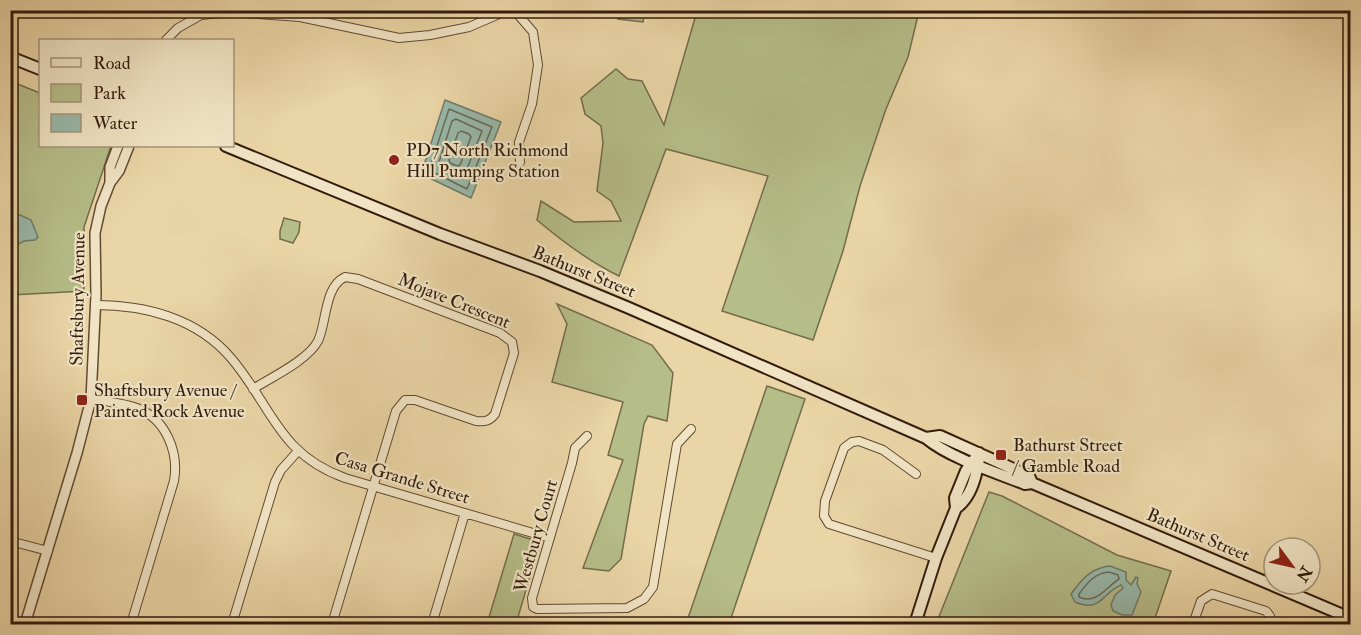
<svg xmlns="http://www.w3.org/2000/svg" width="1361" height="635" font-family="'IM FELL Double Pica',serif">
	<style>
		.green { fill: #b5bd88; stroke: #746c4a; stroke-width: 1.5 }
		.water { fill: #98b8a9; stroke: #707a6a; stroke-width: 1.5 }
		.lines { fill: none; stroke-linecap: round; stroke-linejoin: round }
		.shore { stroke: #666a5a; stroke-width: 1.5 }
		.minor-casing { stroke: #614a32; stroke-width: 10 }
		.tertiary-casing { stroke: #614a32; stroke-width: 12 }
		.secondary-casing { stroke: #331c0c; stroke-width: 14 }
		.minor { stroke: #f1e4c5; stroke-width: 8 }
		.tertiary { stroke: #f1e4c5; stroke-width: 9 }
		.secondary { stroke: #f1e4c5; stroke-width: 10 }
		.poi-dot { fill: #8f2418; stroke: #f1e4c5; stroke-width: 2 }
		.labels { text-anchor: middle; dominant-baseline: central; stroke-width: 4.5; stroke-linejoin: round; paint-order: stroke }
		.poi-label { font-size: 18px; fill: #331c0c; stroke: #f1e4c5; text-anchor: start }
		.street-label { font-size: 18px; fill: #331c0c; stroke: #f1e4c5 }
	</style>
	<rect width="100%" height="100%" fill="#ead5a6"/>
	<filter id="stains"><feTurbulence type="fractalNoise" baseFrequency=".00333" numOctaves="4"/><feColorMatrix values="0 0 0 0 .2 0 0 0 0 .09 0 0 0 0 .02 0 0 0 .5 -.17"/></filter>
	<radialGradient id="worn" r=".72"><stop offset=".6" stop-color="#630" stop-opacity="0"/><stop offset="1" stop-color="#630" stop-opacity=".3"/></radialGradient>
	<path class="green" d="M 620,11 L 645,11 L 643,22 L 618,19 Z
		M 697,11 L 919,11 L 908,57 L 886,109 L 860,186 L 843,251 L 813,340 L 722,311 L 768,176 L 666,149 L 619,276 C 588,261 563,242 537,220 L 541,201 L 574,222 L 621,221 L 611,201 L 597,191 L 603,143 L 601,126 L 585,114 L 581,98 L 616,69 L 628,79 L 642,81 L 664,125 Z
		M 10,81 L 40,93 L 40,146 L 111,146 L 84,227 L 84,291 L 11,295 Z
		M 284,218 L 300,222 L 299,232 L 293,243 L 280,239 L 280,231 Z
		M 557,304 L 652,345 L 673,373 L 667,421 L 648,416 L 644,424 L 621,559 L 609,571 L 583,568 L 623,460 L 608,455 L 623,402 L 552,382 L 567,324 Z
		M 767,386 L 805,399 L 729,624 L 686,624 Z
		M 989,492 L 1002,496 L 1117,555 L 1171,571 L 1153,624 L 936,624 Z
		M 514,534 L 540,542 L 516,624 L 487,624 Z"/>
	<path class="water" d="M 445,100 L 501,122 L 471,198 L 421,174 Z
		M 20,215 L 31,220 L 38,237 L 35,240 L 24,241 L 11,248 L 11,217 Z
		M 1110,566 L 1126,572 L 1126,580 L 1131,585 L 1136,577 L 1138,578 L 1137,584 L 1141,592 L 1132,615 L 1122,615 L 1113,611 L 1111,605 L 1115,595 L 1123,588 L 1121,585 C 1102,593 1101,613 1075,602 L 1071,594 C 1082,579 1091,568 1110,566 Z"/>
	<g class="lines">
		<path class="shore" d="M 449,109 L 492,127 L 467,189 L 429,170 Z
			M 456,119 L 482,131 L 463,179 L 438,165 L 452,121 Z
			M 461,131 L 469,134 L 471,137 L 460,165 L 457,166 L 450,163 L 449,160 L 458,133 Z
			M 1109,572 L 1118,575 L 1119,579 C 1106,587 1097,605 1079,597 L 1079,594 C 1087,583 1095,573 1109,572 Z"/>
		<g class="minor-casing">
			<path id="minor" d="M 514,10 L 533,32 L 538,65 L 532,104 L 519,142 L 520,162
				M 166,40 L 178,28 L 201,15 L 230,12 L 300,17 L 399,38 L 430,35 L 469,27 L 497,15 L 502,10
				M 95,305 C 145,305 197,318 231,358 C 272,406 278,454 345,478 L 550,538
				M 253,389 C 272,377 308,360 318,341 C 327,322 324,287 345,277 L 358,279 L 500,333 L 512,342 L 514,353 L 495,414 C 490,421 485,422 476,421 L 415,400 L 405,400 L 396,411 L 332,624
				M 91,399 C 106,401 122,403 137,408 C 166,419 179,452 174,481 L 131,624
				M 587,436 L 575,448 L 572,463 L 532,598 L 533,607 L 537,609 L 627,608 L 644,599 L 653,587 L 677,444 L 691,429
				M 916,474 L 883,450 L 859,441 L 852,442 L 844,448 L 825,501 L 824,516 L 829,524 L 936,558
				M 10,541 L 48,551
				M 232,624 L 275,482 L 281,470 L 298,451
				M 432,624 L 465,513
				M 1193,624 L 1201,601 L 1212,594 L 1266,611 L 1270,616 L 1272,624"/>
		</g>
		<g class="tertiary-casing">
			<path id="tertiary" d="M 110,183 L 119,171 L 129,146
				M 25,624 L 77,453 L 91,399 L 96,295 L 95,233 L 101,206 L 110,183 L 110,167 L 118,146"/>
		</g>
		<g class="secondary-casing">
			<path id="secondary" d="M 10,57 L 40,69
				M 226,146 L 440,234 L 540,271 L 629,308 L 926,438 C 950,458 995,472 1025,484 L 1032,483 L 1350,618
				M 926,438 L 940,436 L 1029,476 L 1032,483
				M 956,508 C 971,498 976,477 979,459
				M 915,624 L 936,558 L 956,508 L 955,498 L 966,471 L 979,453"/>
		</g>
		<use href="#minor" class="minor"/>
		<use href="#tertiary" class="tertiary"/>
		<use href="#secondary" class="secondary"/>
	</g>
	<g class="poi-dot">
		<circle cx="394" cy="160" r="6"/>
		<rect x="76" y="394" width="12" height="12" rx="3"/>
		<rect x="995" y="449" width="12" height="12" rx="3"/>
	</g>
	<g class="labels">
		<g class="poi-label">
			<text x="406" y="150">PD7 North Richmond<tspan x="406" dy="21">Hill Pumping Station</tspan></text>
			<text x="94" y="390">Shaftsbury Avenue /<tspan x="94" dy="21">Painted Rock Avenue</tspan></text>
			<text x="1013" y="445">Bathurst Street<tspan x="1013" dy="21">/ Gamble Road</tspan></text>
		</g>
		<g class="street-label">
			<text transform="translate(584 272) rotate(22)">Bathurst Street</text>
			<text transform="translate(78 299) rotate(-89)">Shaftsbury Avenue</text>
			<text transform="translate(454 301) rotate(22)">Mojave Crescent</text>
			<text transform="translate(402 478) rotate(17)">Casa Grande Street</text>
			<text transform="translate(1198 535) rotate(23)">Bathurst Street</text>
			<text transform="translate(536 536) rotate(-74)">Westbury Court</text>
		</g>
	</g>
	<rect width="1361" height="635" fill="none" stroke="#ead5a6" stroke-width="36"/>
	<rect x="12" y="12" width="1337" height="611" fill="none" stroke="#331c0c" stroke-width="3"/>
	<rect x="18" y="18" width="1325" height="599" fill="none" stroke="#331c0c" stroke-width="1.5"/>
	<rect x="39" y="39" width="195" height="108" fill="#f1e4c5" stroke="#a5947b" stroke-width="1.5"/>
	<rect x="51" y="58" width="30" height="9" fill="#f1e4c5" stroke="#a5947b" stroke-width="1.5"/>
	<text x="93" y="69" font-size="18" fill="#331c0c">Road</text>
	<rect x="51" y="84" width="30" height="18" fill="#b5bd88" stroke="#a5947b" stroke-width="1.5"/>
	<text x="93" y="99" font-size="18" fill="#331c0c">Park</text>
	<rect x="51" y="114" width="30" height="18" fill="#98b8a9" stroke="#a5947b" stroke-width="1.5"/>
	<text x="93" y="129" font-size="18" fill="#331c0c">Water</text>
	<g transform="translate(1292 566) rotate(123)"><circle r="28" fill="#f1e4c5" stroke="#a5947b" stroke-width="1.5"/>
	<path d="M0-4.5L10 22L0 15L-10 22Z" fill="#8f2418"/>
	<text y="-9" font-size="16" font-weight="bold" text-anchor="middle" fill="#331c0c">N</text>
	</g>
	<rect width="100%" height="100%" filter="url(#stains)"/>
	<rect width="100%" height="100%" fill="url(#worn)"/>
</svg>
